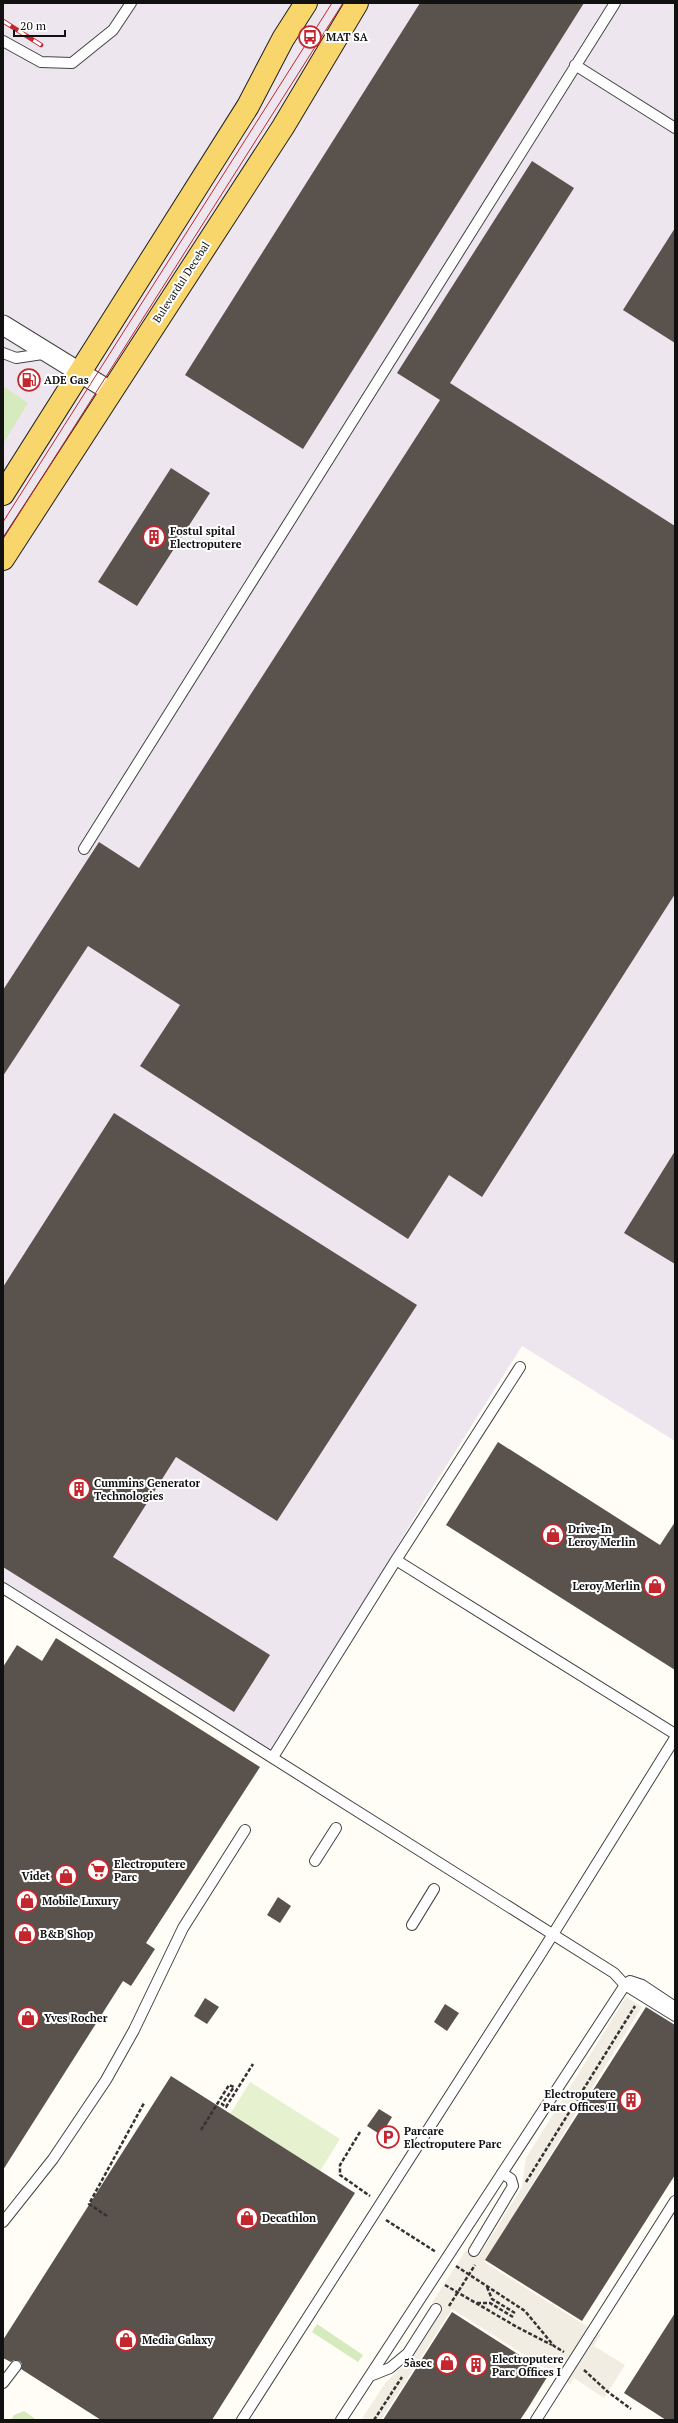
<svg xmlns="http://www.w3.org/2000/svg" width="678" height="2423" font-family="'PT Serif',serif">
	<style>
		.industrial { fill: #eee6ef }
		.green { fill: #d5ebbd }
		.pitch { fill: #e6f2cf }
		.plaza { fill: #f1ede2 }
		.building { fill: #5a524d }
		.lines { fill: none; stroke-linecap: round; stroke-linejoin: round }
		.lane-casing { stroke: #444; stroke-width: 12 }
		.street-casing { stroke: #444; stroke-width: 21 }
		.primary-casing { stroke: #222; stroke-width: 24 }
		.path { stroke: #333; stroke-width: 2.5; stroke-dasharray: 4 2; stroke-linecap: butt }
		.lane { stroke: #fff; stroke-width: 10 }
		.street { stroke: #fff; stroke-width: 19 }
		.primary { stroke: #f9d66b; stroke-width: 22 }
		.tram { stroke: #c4262e; stroke-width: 1 }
		.rail-casing { stroke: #c4262e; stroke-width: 4.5 }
		.rail { stroke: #fff; stroke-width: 3; stroke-dasharray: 9; stroke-linecap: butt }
		.labels { text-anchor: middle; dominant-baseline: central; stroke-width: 4; stroke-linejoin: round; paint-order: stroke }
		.poi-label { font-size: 11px; font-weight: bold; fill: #111; stroke: #fff; text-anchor: start }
		.street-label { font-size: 11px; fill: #111; stroke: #fff }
	</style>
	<rect width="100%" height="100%" fill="#fffdf5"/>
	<path class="industrial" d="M 3,3 L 675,3 L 675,1441 L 522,1346 L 424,1501 L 273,1757 L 3,1588 Z"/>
	<path class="green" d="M 3,386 L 28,403 L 3,444 Z
		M 317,2324 L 363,2355 L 358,2362 L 312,2332 Z
		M 24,2411 L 37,2420 L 11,2420 L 14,2415 Z"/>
	<path class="pitch" d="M 250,2082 L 340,2139 L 320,2171 L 230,2114 Z"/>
	<path class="plaza" d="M 626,1997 L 642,2007 L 484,2262 L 601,2335 L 594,2346 L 625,2365 L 608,2392 L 604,2398 L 574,2378 L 570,2384 L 452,2309 L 381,2420 L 361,2420 L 386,2382 L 414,2355 L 442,2310 L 432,2303 L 466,2250 L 478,2257 L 506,2213 L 522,2187 L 526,2158 Z"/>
	<path class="building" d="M 420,3 L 584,3 L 303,449 L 185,375 Z
		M 532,161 L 574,188 L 450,383 L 675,526 L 675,894 L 482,1197 L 449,1175 L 408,1239 L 140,1066 L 180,1005 L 88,946 L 3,1076 L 3,990 L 99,842 L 139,868 L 440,400 L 397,373 Z
		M 675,228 L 675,343 L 623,310 Z
		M 171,468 L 210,493 L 137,606 L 98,582 Z
		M 114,1113 L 417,1305 L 277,1521 L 176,1457 L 113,1557 L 270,1655 L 234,1712 L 3,1567 L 3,1287 Z
		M 675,1151 L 675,1264 L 624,1233 Z
		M 498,1442 L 660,1545 L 675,1522 L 675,1670 L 446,1525 Z
		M 56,1638 L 260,1767 L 146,1943 L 155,1949 L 131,1986 L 123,1981 L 3,2170 L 3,1667 L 17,1645 L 42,1661 Z
		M 278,1897 L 291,1906 L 280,1923 L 267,1915 Z
		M 205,1998 L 219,2007 L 207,2024 L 194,2016 Z
		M 445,2004 L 459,2013 L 447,2031 L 434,2022 Z
		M 646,2007 L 675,2025 L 675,2175 L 582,2321 L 485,2260 Z
		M 171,2076 L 355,2193 L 212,2420 L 101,2420 L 21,2369 L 22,2364 L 20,2361 L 14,2360 L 11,2362 L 3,2358 L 3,2340 Z
		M 379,2109 L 392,2117 L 381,2135 L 367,2126 Z
		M 452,2312 L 549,2374 L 528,2408 L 520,2420 L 383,2420 Z
		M 675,2313 L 675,2420 L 666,2420 L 624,2393 Z"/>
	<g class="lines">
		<g class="lane-casing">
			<path id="lane" d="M 3,41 L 41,62 L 72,63 L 113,30 L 131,3
				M 575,65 L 675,128
				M 3,353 L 16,358 L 49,353
				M 84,849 L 615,3
				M 396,1560 L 675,1734
				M 3,1588 L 614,1973 L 625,1985 L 675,2016
				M 273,1757 L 396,1560 L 520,1367
				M 315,1861 L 336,1828
				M 412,1925 L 434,1889
				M 3,2222 L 53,2159 L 106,2080 L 134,2030 L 183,1928 L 245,1830
				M 474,2251 L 513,2186 L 511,2179 L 502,2173
				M 370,2376 L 390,2368 L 408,2353 L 436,2309
				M 3,2383 L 16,2366
				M 242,2420 L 540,1955 L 675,1738
				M 341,2420 L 625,1985 L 630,1981 L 642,1985 L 675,2007
				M 536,2420 L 675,2201"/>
		</g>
		<g class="street-casing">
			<path id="street" d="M 3,325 L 110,391"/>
		</g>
		<g class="primary-casing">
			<path id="primary" d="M 3,494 L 248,106 L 283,39 L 306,3
				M 3,559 L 283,127 L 357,3"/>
		</g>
		<path class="path" d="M 201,2130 L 229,2085 L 234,2087 L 222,2104 L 226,2107 L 253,2064
			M 360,2132 L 340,2165 L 340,2175 L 370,2196
			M 526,2182 L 635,2006
			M 107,2216 L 89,2204 L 144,2103
			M 386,2220 L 436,2252
			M 456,2266 L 525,2311 L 554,2346 L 564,2352
			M 445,2285 L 517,2327 L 552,2345
			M 487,2287 L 492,2299 L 515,2313
			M 477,2303 L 490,2303 L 513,2317
			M 449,2306 L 475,2265
			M 584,2370 L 608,2392 L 631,2409
			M 374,2420 L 402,2377"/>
		<use href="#lane" class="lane"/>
		<use href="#street" class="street"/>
		<use href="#primary" class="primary"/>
		<path class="tram" d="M 3,522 L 332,3
			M 3,539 L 343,3"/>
		<g class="rail-casing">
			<path id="rail" d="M 3,21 L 41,45"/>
		</g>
		<use href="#rail" class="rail"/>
	</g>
	<defs>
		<g id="bus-ring" transform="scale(1.15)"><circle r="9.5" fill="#fff" stroke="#c4262e" stroke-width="1.5"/><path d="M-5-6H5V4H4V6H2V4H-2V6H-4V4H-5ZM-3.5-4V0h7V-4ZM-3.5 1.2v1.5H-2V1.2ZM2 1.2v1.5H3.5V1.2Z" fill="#c4262e"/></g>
		<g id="fuel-ring" transform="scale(1.15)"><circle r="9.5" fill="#fff" stroke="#c4262e" stroke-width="1.5"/><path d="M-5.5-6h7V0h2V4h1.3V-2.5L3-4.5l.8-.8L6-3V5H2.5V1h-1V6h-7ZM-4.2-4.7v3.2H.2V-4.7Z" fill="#c4262e"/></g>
		<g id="building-ring" transform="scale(1.15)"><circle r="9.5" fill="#fff" stroke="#c4262e" stroke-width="1.5"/><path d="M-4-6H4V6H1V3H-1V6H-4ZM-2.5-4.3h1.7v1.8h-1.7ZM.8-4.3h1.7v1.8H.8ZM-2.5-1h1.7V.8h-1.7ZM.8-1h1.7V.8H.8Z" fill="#c4262e"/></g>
		<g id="shop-ring" transform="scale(1.15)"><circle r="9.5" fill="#fff" stroke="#c4262e" stroke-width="1.5"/><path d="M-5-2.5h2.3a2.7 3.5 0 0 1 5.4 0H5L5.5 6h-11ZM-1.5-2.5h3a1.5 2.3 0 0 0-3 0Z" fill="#c4262e"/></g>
		<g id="supermarket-ring" transform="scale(1.15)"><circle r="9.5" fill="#fff" stroke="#c4262e" stroke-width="1.5"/><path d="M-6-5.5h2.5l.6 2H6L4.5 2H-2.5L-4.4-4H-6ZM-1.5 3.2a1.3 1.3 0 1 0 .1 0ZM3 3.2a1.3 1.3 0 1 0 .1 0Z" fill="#c4262e"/></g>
		<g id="parking-ring" transform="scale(1.15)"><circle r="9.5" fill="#fff" stroke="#c4262e" stroke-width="1.5"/><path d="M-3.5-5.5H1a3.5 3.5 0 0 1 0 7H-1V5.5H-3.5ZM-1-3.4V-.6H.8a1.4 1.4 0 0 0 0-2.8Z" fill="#c4262e"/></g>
	</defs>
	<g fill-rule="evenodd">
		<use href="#bus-ring" x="310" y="37"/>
		<use href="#fuel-ring" x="29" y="380"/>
		<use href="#building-ring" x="154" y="537"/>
		<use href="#building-ring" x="79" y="1489"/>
		<use href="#shop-ring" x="553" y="1535"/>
		<use href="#shop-ring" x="655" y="1586"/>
		<use href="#supermarket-ring" x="98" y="1870"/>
		<use href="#shop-ring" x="66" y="1876"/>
		<use href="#shop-ring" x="27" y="1901"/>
		<use href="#shop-ring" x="25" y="1934"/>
		<use href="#shop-ring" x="28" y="2018"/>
		<use href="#building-ring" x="631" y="2100"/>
		<use href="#parking-ring" x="388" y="2137"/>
		<use href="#shop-ring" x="247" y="2218"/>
		<use href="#shop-ring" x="126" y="2340"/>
		<use href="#shop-ring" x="447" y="2363"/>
		<use href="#building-ring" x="476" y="2365"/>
	</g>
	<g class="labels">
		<g class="poi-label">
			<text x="326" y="37">MAT SA</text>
			<text x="44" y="380">ADE Gas</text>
			<text x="170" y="531">Fostul spital<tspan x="170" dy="13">Electroputere</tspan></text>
			<text x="94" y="1483">Cummins Generator<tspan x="94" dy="13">Technologies</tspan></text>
			<text x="568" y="1529">Drive-In<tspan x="568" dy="13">Leroy Merlin</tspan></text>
			<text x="640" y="1586" text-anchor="end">Leroy Merlin</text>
			<text x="114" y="1864">Electroputere<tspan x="114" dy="13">Parc</tspan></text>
			<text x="50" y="1876" text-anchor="end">Videt</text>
			<text x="42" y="1901">Mobile Luxury</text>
			<text x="40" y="1934">B&amp;B Shop</text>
			<text x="44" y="2018">Yves Rocher</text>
			<text x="616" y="2094" text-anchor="end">Electroputere<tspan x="616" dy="13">Parc Offices II</tspan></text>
			<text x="404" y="2131">Parcare<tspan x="404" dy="13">Electroputere Parc</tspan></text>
			<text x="262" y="2218">Decathlon</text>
			<text x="142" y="2340">Media Galaxy</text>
			<text x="492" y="2359">Electroputere<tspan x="492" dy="13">Parc Offices I</tspan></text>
			<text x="432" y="2363" text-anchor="end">5àsec</text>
		</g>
		<g class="street-label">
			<text transform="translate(181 282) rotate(-57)">Bulevardul Decebal</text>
		</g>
	</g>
	<rect width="678" height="2423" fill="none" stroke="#111111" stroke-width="8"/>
	<path d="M14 30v6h51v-6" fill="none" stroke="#111111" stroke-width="2"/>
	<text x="20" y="30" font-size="12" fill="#111111" stroke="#ffffff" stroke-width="3" paint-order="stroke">20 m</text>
</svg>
